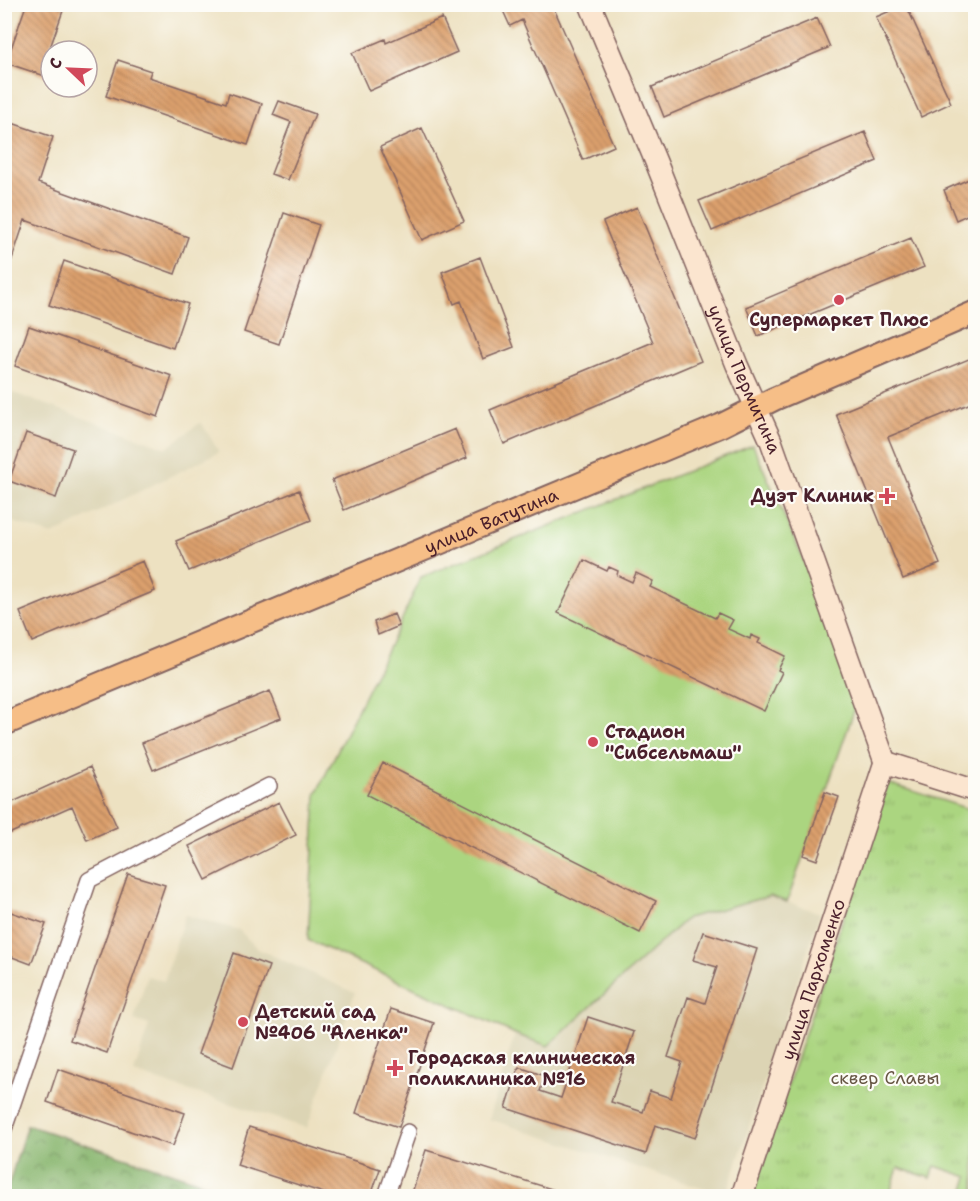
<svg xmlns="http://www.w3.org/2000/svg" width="980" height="1201" font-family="'Shantell Sans',sans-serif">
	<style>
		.built { fill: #dcd4b4 }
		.grass { fill: #abd580; stroke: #7a7a56; stroke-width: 1.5 }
		.forest { fill: url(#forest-crowns); stroke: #696a4c; stroke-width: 1.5 }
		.park { fill: url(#park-tufts); stroke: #7a7a56; stroke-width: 1.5 }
		.building { fill: url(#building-back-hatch) }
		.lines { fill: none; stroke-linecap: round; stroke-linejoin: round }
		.street-casing { stroke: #836360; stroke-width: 18 }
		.secondary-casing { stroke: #836360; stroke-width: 24 }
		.primary-casing { stroke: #836360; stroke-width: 26 }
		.street { stroke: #fff; stroke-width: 15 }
		.secondary { stroke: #fbe5cf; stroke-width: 21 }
		.primary { stroke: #f6be87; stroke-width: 22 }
		.poi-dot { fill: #d1495b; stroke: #fdfcf7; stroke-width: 2 }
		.labels { text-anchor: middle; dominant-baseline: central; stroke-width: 4.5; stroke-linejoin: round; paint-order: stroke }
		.poi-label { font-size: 18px; font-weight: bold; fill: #4a1f2b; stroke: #fdfcf7; text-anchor: start }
		.street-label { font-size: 18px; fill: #4a1f2b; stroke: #fdfcf7 }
		.park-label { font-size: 18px; fill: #675644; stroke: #fdfcf7 }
	</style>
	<defs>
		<pattern id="forest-crowns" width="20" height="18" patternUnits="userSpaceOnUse" patternTransform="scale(1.5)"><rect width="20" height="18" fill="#88b66e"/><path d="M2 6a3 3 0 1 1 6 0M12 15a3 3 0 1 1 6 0" fill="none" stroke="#71935b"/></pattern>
		<pattern id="park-tufts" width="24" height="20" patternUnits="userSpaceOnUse" patternTransform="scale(1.5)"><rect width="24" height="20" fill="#abd580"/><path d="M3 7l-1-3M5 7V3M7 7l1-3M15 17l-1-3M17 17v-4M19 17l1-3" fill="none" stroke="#95b66f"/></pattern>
		<pattern id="building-back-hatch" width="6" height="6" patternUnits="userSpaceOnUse" patternTransform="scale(1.5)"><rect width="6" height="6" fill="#dca06d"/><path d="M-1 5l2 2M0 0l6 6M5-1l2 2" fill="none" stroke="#b4825a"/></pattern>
	</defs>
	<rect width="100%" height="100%" fill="#fdfcf7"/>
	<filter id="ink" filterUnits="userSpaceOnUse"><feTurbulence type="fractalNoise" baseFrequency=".0167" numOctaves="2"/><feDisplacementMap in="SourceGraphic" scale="12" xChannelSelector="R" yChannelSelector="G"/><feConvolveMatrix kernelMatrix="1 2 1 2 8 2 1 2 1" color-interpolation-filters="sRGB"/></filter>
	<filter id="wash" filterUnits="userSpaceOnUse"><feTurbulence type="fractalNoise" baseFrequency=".008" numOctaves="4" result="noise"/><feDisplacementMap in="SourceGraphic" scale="24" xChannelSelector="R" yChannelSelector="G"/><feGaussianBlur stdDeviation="1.35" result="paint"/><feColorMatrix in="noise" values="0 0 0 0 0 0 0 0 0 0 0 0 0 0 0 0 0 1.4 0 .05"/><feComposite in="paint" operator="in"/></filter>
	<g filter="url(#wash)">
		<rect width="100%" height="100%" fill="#ede1c1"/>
		<path class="built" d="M 5,390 L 167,448 L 201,422 L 219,452 L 52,535 L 5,519 Z
			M 770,896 L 820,913 L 726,1196 L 489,1119 L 515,1034 L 548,1046 L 688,918 Z
			M 185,915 L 239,930 L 258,949 L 355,993 L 307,1128 L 134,1073 L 149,1025 L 134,1020 L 147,976 L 164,981 Z"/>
		<path class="grass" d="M 753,445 L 861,691 L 787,902 L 770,896 L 687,918 L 548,1046 L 515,1034 L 308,940 L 316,794 L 399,626 L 421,577 Z"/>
		<path class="forest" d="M 27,1125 L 243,1196 L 5,1196 Z"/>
		<path class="park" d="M 888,783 L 975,811 L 975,1196 L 962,1196 L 968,1177 L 935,1166 L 931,1178 L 898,1168 L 889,1196 L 751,1196 Z"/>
		<g id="blocks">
			<path class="building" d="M 500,4 L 552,4 L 614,146 L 583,160 L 522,20 L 510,26 Z
				M 26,5 L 65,5 L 51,45 L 68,51 L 51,51 L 51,78 L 6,63 Z
				M 904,5 L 906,5 L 951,103 L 921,117 L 876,17 Z
				M 442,18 L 457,52 L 369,91 L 352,53 L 385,39 L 386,43 Z
				M 817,18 L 830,47 L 664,117 L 652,87 Z
				M 118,60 L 151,71 L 149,77 L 226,103 L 229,93 L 262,104 L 248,145 L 106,96 Z
				M 279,101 L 315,114 L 288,180 L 271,174 L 291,122 L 273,115 Z
				M 12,123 L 53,137 L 38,183 L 188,237 L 175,274 L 25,220 L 11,262 L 4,260 L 4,144 Z
				M 422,128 L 464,221 L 422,240 L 380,147 Z
				M 865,132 L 877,161 L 712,231 L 699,201 Z
				M 976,176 L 976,211 L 956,220 L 944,190 Z
				M 637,207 L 701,361 L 504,444 L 490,410 L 653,342 L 603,222 Z
				M 284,213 L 319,225 L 279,344 L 244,332 Z
				M 911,238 L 924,267 L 758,336 L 746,307 Z
				M 480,257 L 514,347 L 483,359 L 461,301 L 454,304 L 442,272 Z
				M 64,261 L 188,304 L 173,348 L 49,305 Z
				M 29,326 L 172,376 L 158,417 L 15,366 Z
				M 976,356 L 976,401 L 888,437 L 940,564 L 903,579 L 836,414 Z
				M 455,429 L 467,458 L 344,510 L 332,480 Z
				M 26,433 L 73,449 L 56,498 L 9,481 Z
				M 299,490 L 311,520 L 189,571 L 176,541 Z
				M 584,560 L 607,571 L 609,567 L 618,571 L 617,575 L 632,582 L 636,573 L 653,581 L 650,587 L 715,618 L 718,613 L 733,620 L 728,629 L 750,639 L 751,635 L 760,639 L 758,643 L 785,656 L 778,670 L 782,672 L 764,711 L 558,613 Z
				M 143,561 L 155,591 L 32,642 L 20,612 Z
				M 394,614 L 399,626 L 378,635 L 374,622 Z
				M 270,691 L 281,718 L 153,770 L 142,743 Z
				M 383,763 L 656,901 L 640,933 L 367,795 Z
				M 90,767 L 117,827 L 87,840 L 72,806 L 4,836 L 4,806 Z
				M 825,792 L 839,797 L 817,860 L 803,855 Z
				M 279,802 L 296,835 L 206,880 L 189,846 Z
				M 128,874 L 165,885 L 107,1053 L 70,1040 Z
				M 8,911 L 46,924 L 31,964 L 4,954 L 4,921 Z
				M 703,932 L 757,949 L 695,1138 L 655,1125 L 646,1154 L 506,1108 L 519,1067 L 545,1076 L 540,1091 L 561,1098 L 588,1017 L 634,1032 L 611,1102 L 643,1112 L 650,1091 L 671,1098 L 682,1062 L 668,1057 L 688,997 L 705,1003 L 717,967 L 693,960 Z
				M 234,953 L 269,966 L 233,1067 L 198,1054 Z
				M 391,1009 L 434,1023 L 399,1127 L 356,1113 Z
				M 58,1069 L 185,1113 L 173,1146 L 47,1102 Z
				M 249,1127 L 380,1169 L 371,1196 L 333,1196 L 237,1165 Z
				M 426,1150 L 574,1196 L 411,1196 Z"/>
		</g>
	</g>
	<g filter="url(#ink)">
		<use href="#blocks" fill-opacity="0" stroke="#836360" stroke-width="1.5"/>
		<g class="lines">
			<g class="street-casing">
				<path id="street" d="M 4,1129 L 89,880 L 269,786
					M 386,1196 L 408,1132"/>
			</g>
			<g class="secondary-casing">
				<g id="secondary">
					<path id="s1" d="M 590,4 L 656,162 L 737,365 L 771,441 L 885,762"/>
					<path d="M 885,762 L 976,791"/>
					<path id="s2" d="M 742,1196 L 885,762"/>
				</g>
			</g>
			<g class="primary-casing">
				<g id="primary">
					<path id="s3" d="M 4,724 L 720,426 L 774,399 L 976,312"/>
				</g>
			</g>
			<use href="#street" class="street"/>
			<use href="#secondary" class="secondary"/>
			<use href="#primary" class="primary"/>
		</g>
	</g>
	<g class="poi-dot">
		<circle cx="839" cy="300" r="6"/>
		<path d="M884 487h6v6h6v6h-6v6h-6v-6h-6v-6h6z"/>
		<circle cx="593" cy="742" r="6"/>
		<circle cx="243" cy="1022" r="6"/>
		<path d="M392 1059h6v6h6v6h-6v6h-6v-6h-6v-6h6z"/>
	</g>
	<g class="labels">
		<g class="poi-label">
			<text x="839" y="320" text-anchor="middle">Супермаркет Плюс</text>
			<text x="874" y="496" text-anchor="end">Дуэт Клиник</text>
			<text x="605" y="732">Стадион<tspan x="605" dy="21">"Сибсельмаш"</tspan></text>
			<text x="255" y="1012">Детский сад<tspan x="255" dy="21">№406 "Аленка"</tspan></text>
			<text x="408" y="1058">Городская клиническая<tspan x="408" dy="21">поликлиника №16</tspan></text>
		</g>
		<g class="street-label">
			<text stroke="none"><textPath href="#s1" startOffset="406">улица Пермитина</textPath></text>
			<text stroke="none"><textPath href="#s3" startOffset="528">улица Ватутина</textPath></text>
			<text stroke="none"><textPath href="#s2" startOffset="228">улица Пархоменко</textPath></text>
		</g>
		<g class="park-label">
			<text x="885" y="1078">сквер Славы</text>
		</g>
	</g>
	<rect width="980" height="1201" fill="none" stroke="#fdfcf7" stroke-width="24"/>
	<g transform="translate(69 69) rotate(293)"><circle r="28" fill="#fdfcf7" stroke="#b5a4a5" stroke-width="1.5"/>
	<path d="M0-4.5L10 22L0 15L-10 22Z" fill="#d1495b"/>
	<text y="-9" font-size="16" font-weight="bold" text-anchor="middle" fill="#4a1f2b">С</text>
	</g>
</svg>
